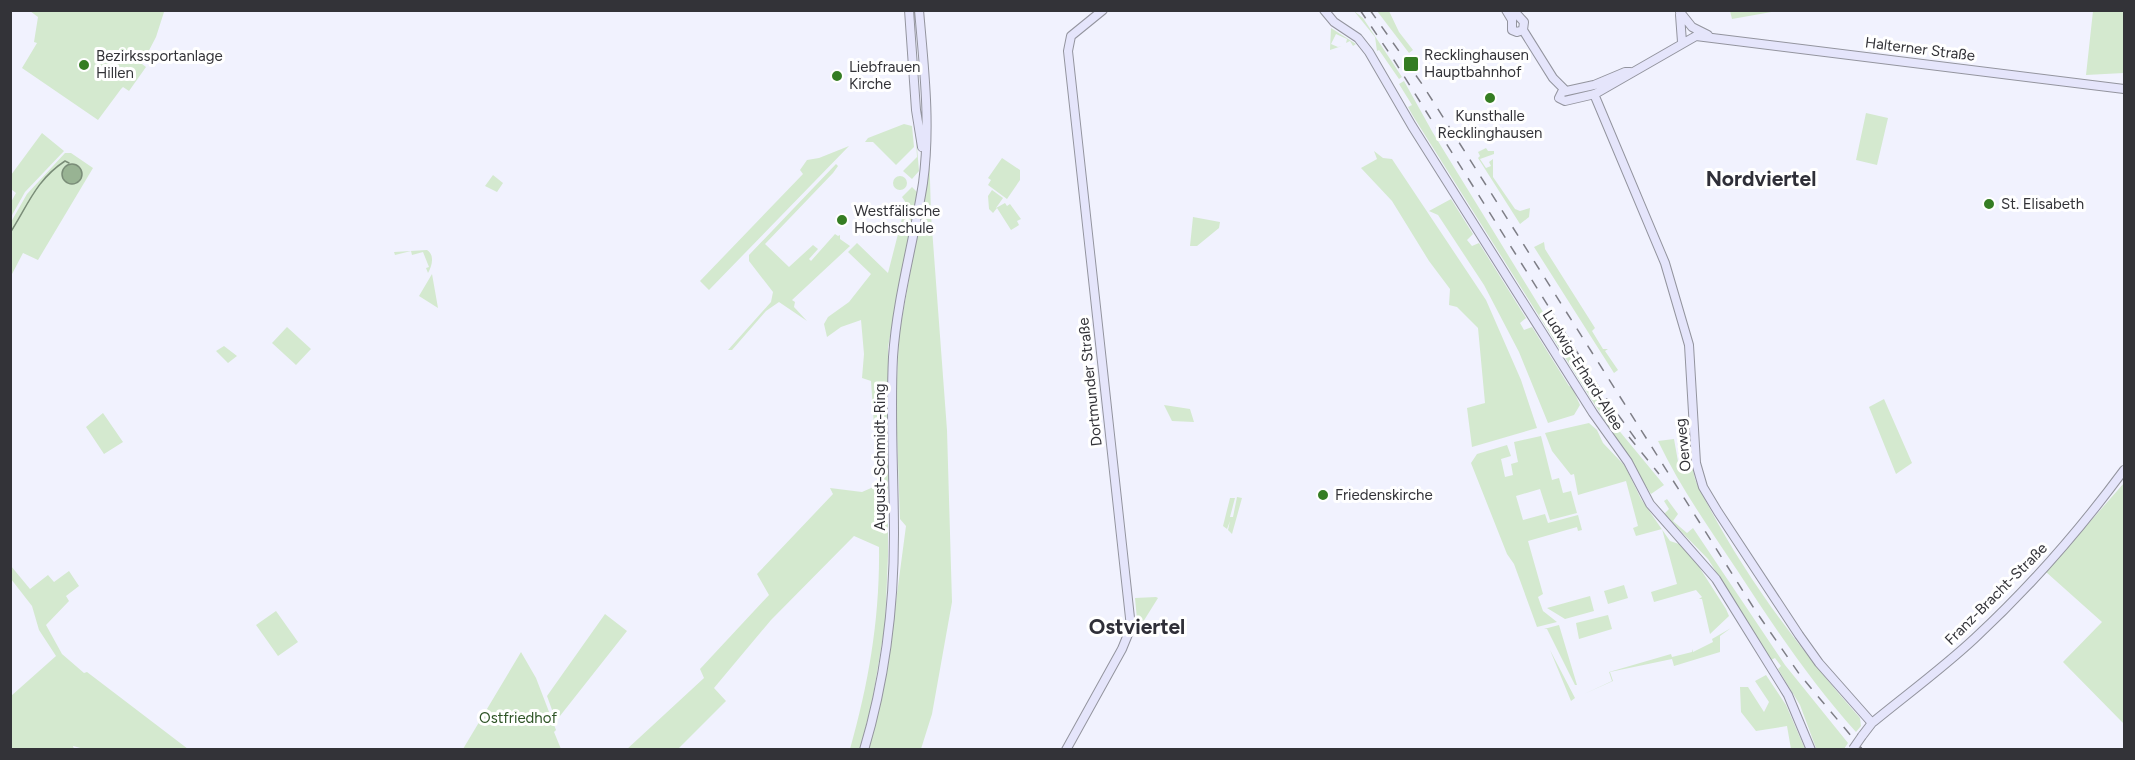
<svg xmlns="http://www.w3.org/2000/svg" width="2135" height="760" font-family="Figtree,sans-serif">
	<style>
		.green { fill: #d4e9cf }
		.water { fill: #98b393; stroke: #7a8d78; stroke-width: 1.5 }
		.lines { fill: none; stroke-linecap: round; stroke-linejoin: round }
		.stream { stroke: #7a8d78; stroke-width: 1.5 }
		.secondary-casing { stroke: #93949e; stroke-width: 10 }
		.secondary { stroke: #e5e5fb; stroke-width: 8 }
		.rail { stroke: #7e7e86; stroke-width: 1.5; stroke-dasharray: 10 10; stroke-linecap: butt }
		.secondary-bridge-casing { stroke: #93949e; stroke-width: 10; stroke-linecap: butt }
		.secondary-bridge { stroke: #e5e5fb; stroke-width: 8 }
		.poi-dot { fill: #357d23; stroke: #fff; stroke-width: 2 }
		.labels { text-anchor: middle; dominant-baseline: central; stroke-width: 6; stroke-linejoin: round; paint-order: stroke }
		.street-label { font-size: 15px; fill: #333338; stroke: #fff }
		.poi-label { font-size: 15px; fill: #333338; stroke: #fff; text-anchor: start }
		.park-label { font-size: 15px; fill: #2e5426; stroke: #fff }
		.district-label { font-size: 21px; font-weight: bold; fill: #2f2f38; stroke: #fff }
	</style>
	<rect width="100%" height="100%" fill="#f1f2fe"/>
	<path class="green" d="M 161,10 L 164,12 L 156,37 L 142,64 L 146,67 L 129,91 L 123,87 L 121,89 L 98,120 L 22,68 L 37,43 L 34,42 L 38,17 L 30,11 Z
		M 1354,11 L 1363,18 L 1402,77 L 1399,79 L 1379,50 L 1377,51 L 1375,37 Z
		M 1377,11 L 1389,11 L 1399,32 L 1413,50 L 1409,53 Z
		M 1730,11 L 1777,11 L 1732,19 Z
		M 2093,11 L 2124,11 L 2124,73 L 2086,75 Z
		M 1331,28 L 1356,44 L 1353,46 L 1350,41 L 1346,43 L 1347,39 L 1336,34 L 1331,44 L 1338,47 L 1342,46 L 1330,50 Z
		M 1404,81 L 1433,133 L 1607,416 L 1664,485 L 1651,494 L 1413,116 L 1408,107 L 1412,105 L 1399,84 Z
		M 1866,113 L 1888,118 L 1877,165 L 1856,160 Z
		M 915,123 L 919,171 L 912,179 L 903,171 L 917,157 Z
		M 904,124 L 912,126 L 914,147 L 896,165 L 873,142 L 865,142 L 868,138 Z
		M 42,133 L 64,151 L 25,192 L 11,217 L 11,202 L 16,193 L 11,189 L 11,175 Z
		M 929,144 L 931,215 L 947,430 L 952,602 L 932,714 L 921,749 L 869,750 L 891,639 L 906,526 L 900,519 L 896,404 L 899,335 L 925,191 Z
		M 849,146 L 709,290 L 700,281 L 803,174 L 800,170 L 807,160 L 819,158 Z
		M 1486,148 L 1488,151 L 1494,151 L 1494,154 L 1480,159 L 1486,168 L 1491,166 L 1489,162 L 1493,159 L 1493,177 L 1515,209 L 1520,211 L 1530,208 L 1529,217 L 1520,224 L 1478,158 L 1480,156 L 1478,152 Z
		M 1374,151 L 1383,158 L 1392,159 L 1486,300 L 1521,380 L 1537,428 L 1472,447 L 1467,408 L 1485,403 L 1478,328 L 1457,307 L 1449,305 L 1450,289 L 1429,261 L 1392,201 L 1361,168 L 1377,159 Z
		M 65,153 L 71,153 L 93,168 L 38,260 L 23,253 L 11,276 L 11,222 L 27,194 Z
		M 1002,158 L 1020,170 L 1020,180 L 1007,199 L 988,185 L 991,180 L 988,178 Z
		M 836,164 L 838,166 L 833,173 L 765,244 L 789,267 L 813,245 L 818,249 L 809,259 L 811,261 L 835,234 L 838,236 L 840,235 L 840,239 L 850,246 L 792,300 L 795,302 L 794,307 L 807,321 L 779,302 L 766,311 L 732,350 L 728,350 L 771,302 L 773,292 L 749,261 L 749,255 Z
		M 493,175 L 503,183 L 497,192 L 485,186 Z
		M893 183a7 7 0 1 1 14 0a7 7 0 1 1-14 0Z
		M 912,187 L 917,192 L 888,347 L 888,556 L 885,625 L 872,702 L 860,749 L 850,749 C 869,682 880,617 879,547 L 854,536 L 771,620 L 714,688 L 726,701 L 678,749 L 626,750 L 704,678 L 700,669 L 769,595 L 757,574 L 833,494 L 830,488 L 862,492 L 878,485 L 871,381 L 862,378 L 864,354 L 861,320 L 841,327 L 827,337 L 824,324 L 828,317 L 849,302 L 871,274 L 848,252 L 857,243 L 888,273 L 906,203 L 902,197 Z
		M 992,190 L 1003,198 L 996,208 L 1005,203 L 1007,206 L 1010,204 L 1021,219 L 1017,221 L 1019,225 L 1011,230 L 997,208 L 993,213 L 989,209 L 988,196 Z
		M 1451,199 L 1473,234 L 1467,240 L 1472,246 L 1479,243 L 1526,318 L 1520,323 L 1524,330 L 1532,327 L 1569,386 L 1572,387 L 1580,405 L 1574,415 L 1548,423 L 1519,352 L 1484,285 L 1438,215 L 1429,211 Z
		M 1193,217 L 1220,222 L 1219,228 L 1197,246 L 1190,246 Z
		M 1544,242 L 1545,249 L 1595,328 L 1592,331 L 1603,349 L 1608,349 L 1605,351 L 1618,370 L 1614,373 L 1534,247 Z
		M 427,250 C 435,255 432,266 428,273 L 426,268 L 429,267 L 423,252 L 412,255 L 411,251 L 395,255 L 394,252 Z
		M 432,274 L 438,308 L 419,296 Z
		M 287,327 L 311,349 L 296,365 L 272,343 Z
		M 224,346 L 237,356 L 228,363 L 216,351 Z
		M 1884,399 L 1912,463 L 1896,474 L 1869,407 Z
		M 1164,405 L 1190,409 L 1194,422 L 1172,421 Z
		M 103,413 L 123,442 L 104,454 L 86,427 Z
		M 1589,423 L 1597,430 L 1603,443 L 1625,466 L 1641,499 L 1670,541 L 1682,545 L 1694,559 L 1726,609 L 1729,616 L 1710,634 L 1702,599 L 1699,599 L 1702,597 L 1696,590 L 1654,602 L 1651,592 L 1677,584 L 1662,529 L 1636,536 L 1633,528 L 1638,526 L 1626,481 L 1578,495 L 1574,474 L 1571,475 L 1552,451 L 1545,433 Z
		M 1541,436 L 1552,480 L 1559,478 L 1563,493 L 1571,491 L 1577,513 L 1550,520 L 1540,489 L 1516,496 L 1523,520 L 1545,514 L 1548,523 L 1578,515 L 1582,530 L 1578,531 L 1577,527 L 1528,541 L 1543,594 L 1538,597 L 1543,611 L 1557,622 L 1537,627 L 1514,564 L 1507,554 L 1471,463 L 1477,454 L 1507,445 L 1511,456 L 1501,459 L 1505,477 L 1513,475 L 1511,464 L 1518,462 L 1514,442 Z
		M 1688,438 C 1694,450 1690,471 1698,486 C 1740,570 1798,648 1860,718 L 1861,726 L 1856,732 C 1811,682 1774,627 1737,570 C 1709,528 1680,487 1658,441 L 1674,439 L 1679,467 L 1689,467 Z
		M 2124,483 L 2124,724 L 2063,662 L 2102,622 L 2046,572 Z
		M 1237,497 L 1242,498 L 1232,534 L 1228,530 L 1230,521 L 1227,529 L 1223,526 L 1230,498 L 1235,498 L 1230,517 L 1233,517 Z
		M 1667,499 L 1678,514 L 1673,521 L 1687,533 L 1693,528 L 1785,665 L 1848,743 L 1844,749 L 1816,748 L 1800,705 L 1778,669 L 1781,666 L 1775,658 L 1771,660 L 1708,559 L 1664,514 L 1669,509 L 1664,501 Z
		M 11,566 L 30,589 L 48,575 L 54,582 L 69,571 L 79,586 L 66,596 L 69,601 L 46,625 L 62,654 L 84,673 L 87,672 L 188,749 L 88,750 L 73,746 L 74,749 L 11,749 L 11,696 L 56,656 L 39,630 L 32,606 L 11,579 Z
		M 1624,585 L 1628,598 L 1608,604 L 1604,591 Z
		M 1590,596 L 1594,611 L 1565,619 L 1547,608 Z
		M 1156,597 L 1158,598 L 1138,630 L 1135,598 Z
		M 276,611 L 298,642 L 278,656 L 256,625 Z
		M 605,614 L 627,631 L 556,721 L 547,696 Z
		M 1608,615 L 1612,629 L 1579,639 L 1576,623 Z
		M 1559,625 L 1577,685 L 1575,685 L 1547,629 L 1544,629 Z
		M 1731,628 L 1720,636 L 1720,652 L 1674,666 L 1672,659 L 1610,672 L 1613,681 L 1584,694 L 1612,681 L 1609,672 L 1671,654 L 1672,657 L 1692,652 L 1692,649 L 1693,652 L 1713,642 L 1712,639 Z
		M 1550,650 L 1575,698 L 1571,701 Z
		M 521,652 L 536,678 L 556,730 L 554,732 L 561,749 L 463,749 Z
		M 1766,675 L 1786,705 L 1805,749 L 1791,749 L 1787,726 L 1756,731 L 1741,712 L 1740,687 L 1748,687 L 1764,712 L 1769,702 L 1755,681 Z"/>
	<path class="water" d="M62 174a10 10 0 1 1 20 0a10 10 0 1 1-20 0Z"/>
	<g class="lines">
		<path class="stream" d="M 10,233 C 28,205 36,180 65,161 L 69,163"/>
		<g class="secondary-casing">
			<path id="secondary" d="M 909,10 L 916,110 L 922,147
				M 1324,10 L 1334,22 L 1358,38 L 1369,52 L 1412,126 L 1593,413 L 1628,462 L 1650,504 L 1716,579 L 1788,695 L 1811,750
				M 1506,10 L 1512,20
				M 1513,10 L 1524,22 L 1523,30 L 1553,78 L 1566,91
				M 1680,12 L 1692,27 L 1708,35
				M 1680,15 L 1682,42
				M 1512,20 L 1512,30 L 1517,32 L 1523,30
				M 1630,72 L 1625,72 L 1594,85 L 1562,92 L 1559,98 L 1565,101 L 1595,94 L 1696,36 L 2124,89
				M 1594,94 L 1665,263 L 1689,345 L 1696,463 L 1703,487 L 1718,512 L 1799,635 L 1819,663 L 1872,723
				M 1862,736 L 1872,723 C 1906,695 1943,668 1975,638 C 2030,587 2079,531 2124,470
				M 864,750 C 885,680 894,607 894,534 C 894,475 890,416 893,357 C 897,298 914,241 923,183 C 931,125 924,68 919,10
				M 1066,750 L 1122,649 L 1131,627 L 1068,51 L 1071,36 L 1103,10"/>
		</g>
		<use href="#secondary" class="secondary"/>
		<path class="rail" d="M 1360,10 L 1392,57 L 1604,395 L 1637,441
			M 1370,10 L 1422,84 L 1755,610 L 1800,675 L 1863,750
			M 1629,437 L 1659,474"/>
		<g class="secondary-bridge-casing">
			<path id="secondary-bridge" d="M 1853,749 L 1862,736"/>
		</g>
		<use href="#secondary-bridge" class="secondary-bridge"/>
	</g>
	<g class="poi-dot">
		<rect x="1403" y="56" width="16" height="16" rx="3"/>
		<circle cx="84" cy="65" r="6"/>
		<circle cx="837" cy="76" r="6"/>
		<circle cx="1490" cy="98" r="6"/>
		<circle cx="1989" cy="204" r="6"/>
		<circle cx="842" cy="220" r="6"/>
		<circle cx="1323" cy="495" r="6"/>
	</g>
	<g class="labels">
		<g class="street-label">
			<text transform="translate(1920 49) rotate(7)">Halterner Straße</text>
			<text transform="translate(1583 370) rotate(58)">Ludwig-Erhard-Allee</text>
			<text transform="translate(1090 382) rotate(-96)">Dortmunder Straße</text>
			<text transform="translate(1683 445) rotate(-96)">Oerweg</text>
			<text transform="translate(880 457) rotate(-90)">August-Schmidt-Ring</text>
			<text transform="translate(1996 594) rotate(-45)">Franz-Bracht-Straße</text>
		</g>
		<g class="poi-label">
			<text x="1424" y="55">Recklinghausen<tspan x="1424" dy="17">Hauptbahnhof</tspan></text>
			<text x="96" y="56">Bezirkssportanlage<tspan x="96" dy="17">Hillen</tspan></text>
			<text x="849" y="67">Liebfrauen<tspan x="849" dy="17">Kirche</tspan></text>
			<text x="1490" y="116" text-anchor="middle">Kunsthalle<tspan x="1490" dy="17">Recklinghausen</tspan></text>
			<text x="2001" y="204">St. Elisabeth</text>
			<text x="854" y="211">Westfälische<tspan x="854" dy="17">Hochschule</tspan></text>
			<text x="1335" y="495">Friedenskirche</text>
		</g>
		<g class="park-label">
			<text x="518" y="718">Ostfriedhof</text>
		</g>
		<g class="district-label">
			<text x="1761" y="178">Nordviertel</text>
			<text x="1137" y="626">Ostviertel</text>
		</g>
	</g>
	<rect width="2135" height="760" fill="none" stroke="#333338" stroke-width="24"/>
</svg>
